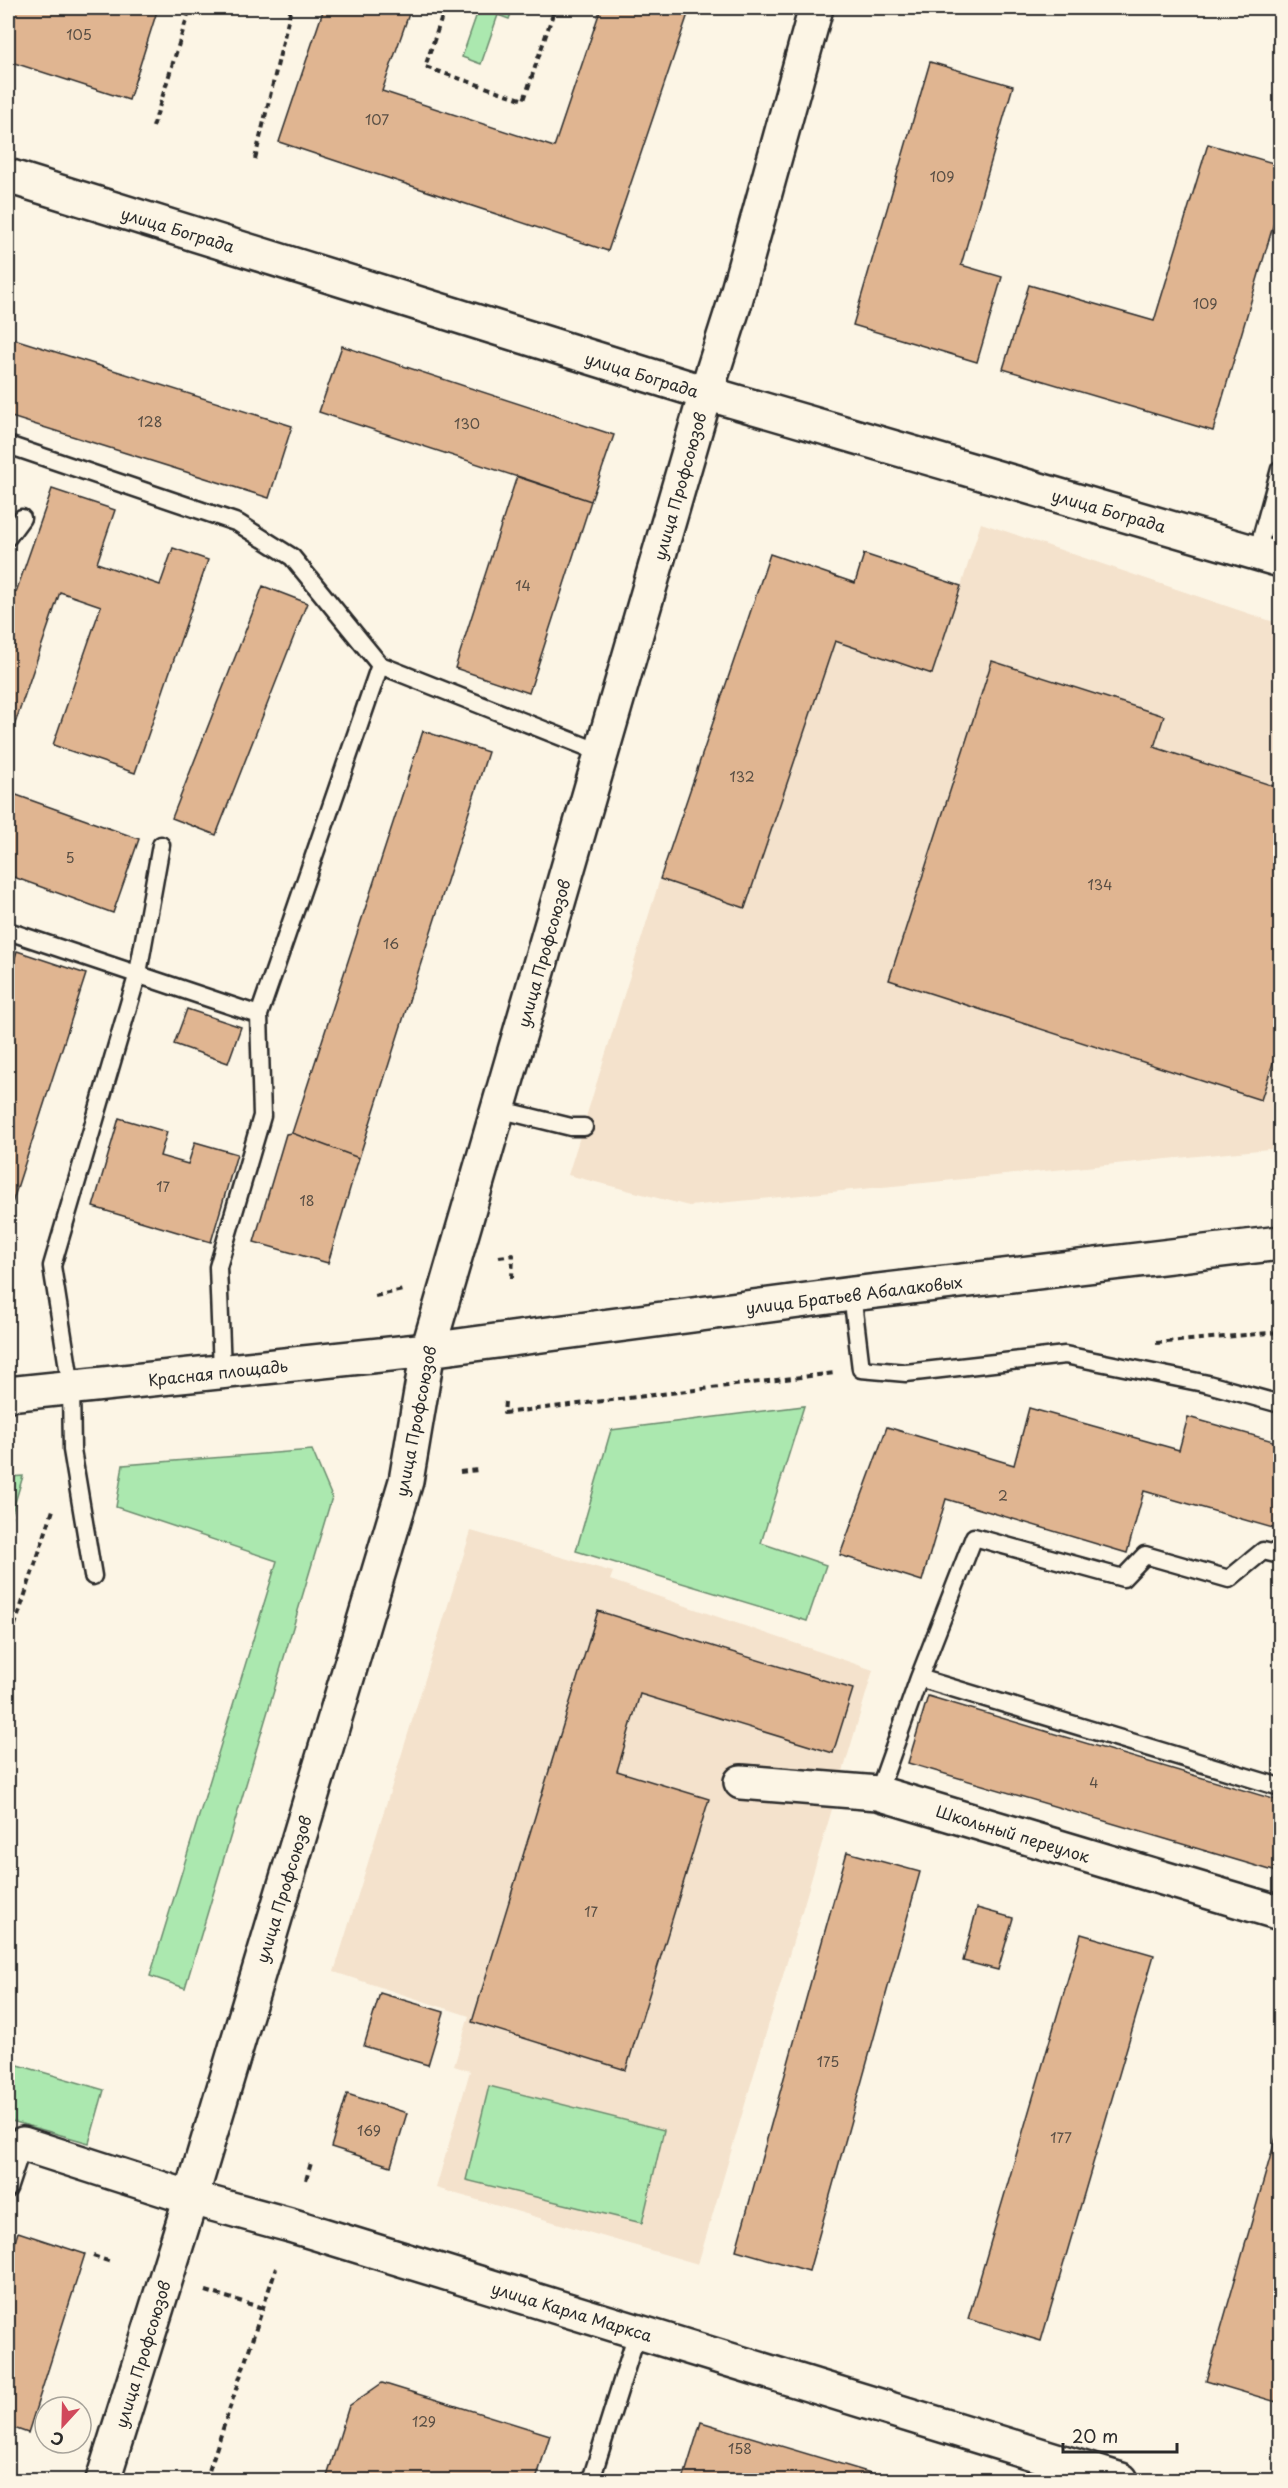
<svg xmlns="http://www.w3.org/2000/svg" width="1288" height="2488" font-family="'Playpen Sans',sans-serif">
	<style>
		.built { fill: #f4e2cc }
		.green { fill: #abe8af; stroke: #6b8a6d; stroke-width: 1.5 }
		.building { fill: #e0b591; stroke: #2b2b2b; stroke-width: 1.5 }
		.lines { fill: none; stroke-linecap: round; stroke-linejoin: round }
		.service-casing { stroke: #2b2b2b; stroke-width: 21 }
		.minor-casing { stroke: #2b2b2b; stroke-width: 38 }
		.tertiary-casing { stroke: #2b2b2b; stroke-width: 38 }
		.primary-casing { stroke: #2b2b2b; stroke-width: 38 }
		.path { stroke: #2b2b2b; stroke-width: 4; stroke-dasharray: 6 4.5; stroke-linecap: butt }
		.service { stroke: #fcf5e5; stroke-width: 16 }
		.minor { stroke: #fcf5e5; stroke-width: 33 }
		.tertiary { stroke: #fcf5e5; stroke-width: 33 }
		.primary { stroke: #fcf5e5; stroke-width: 33 }
		.labels { text-anchor: middle; dominant-baseline: central; stroke-width: 6; stroke-linejoin: round; paint-order: stroke }
		.number-label { font-size: 14px; fill: #584e44 }
		.street-label { font-size: 16px; fill: #2b2b2b; stroke: #fcf5e5 }
	</style>
	<rect width="100%" height="100%" fill="#fcf5e5"/>
	<filter id="ink" filterUnits="userSpaceOnUse"><feTurbulence type="fractalNoise" baseFrequency=".0167" numOctaves="2"/><feDisplacementMap in="SourceGraphic" scale="12" xChannelSelector="R" yChannelSelector="G"/><feConvolveMatrix kernelMatrix="1 2 1 2 8 2 1 2 1" color-interpolation-filters="sRGB"/></filter>
	<g filter="url(#ink)">
		<path class="built" d="M 981,523 L 1280,624 L 1280,1148 L 689,1206 L 568,1175 L 660,879 L 770,554 L 854,582 L 864,554 L 961,586 Z
			M 471,1531 L 613,1572 L 610,1580 L 873,1670 L 698,2264 L 436,2188 L 470,2071 L 454,2066 L 469,2016 L 334,1972 Z"/>
		<path class="green" d="M 479,8 L 513,8 L 509,19 L 498,15 L 481,64 L 462,57 Z
			M 804,1406 L 761,1543 L 826,1565 L 807,1621 L 576,1551 L 611,1430 Z
			M 312,1450 L 332,1497 L 185,1988 L 150,1976 L 277,1561 L 116,1507 L 123,1465 Z
			M 23,1476 L 8,1526 L 8,1477 Z
			M 8,2062 L 104,2090 L 89,2143 L 8,2120 Z
			M 489,2086 L 664,2130 L 642,2223 L 466,2180 Z"/>
		<path class="building" d="M 8,8 L 158,8 L 129,100 L 8,61 Z
			M 324,8 L 411,8 L 382,91 L 554,147 L 601,8 L 690,8 L 608,251 L 279,142 Z
			M 930,62 L 1013,86 L 961,265 L 1002,277 L 977,362 L 853,325 Z
			M 1208,144 L 1280,165 L 1280,202 L 1213,431 L 1003,369 L 1029,285 L 1154,321 Z
			M 8,337 L 292,426 L 269,498 L 8,416 Z
			M 342,346 L 614,435 L 591,501 L 319,412 Z
			M 517,476 L 591,501 L 529,693 L 455,668 Z
			M 52,489 L 115,510 L 97,563 L 160,585 L 173,548 L 208,560 L 135,773 L 53,745 L 101,606 L 60,592 L 8,744 L 8,589 L 16,592 Z
			M 770,554 L 855,583 L 864,554 L 961,586 L 932,674 L 835,641 L 745,908 L 660,879 Z
			M 263,586 L 307,603 L 216,835 L 172,818 Z
			M 992,661 L 1164,716 L 1154,747 L 1280,788 L 1280,1041 L 1261,1100 L 889,980 Z
			M 423,731 L 488,752 L 359,1158 L 292,1133 Z
			M 8,792 L 139,839 L 113,913 L 8,875 Z
			M 17,951 L 86,974 L 8,1216 L 8,981 Z
			M 187,1009 L 241,1027 L 228,1063 L 174,1044 Z
			M 119,1118 L 167,1132 L 160,1156 L 188,1164 L 195,1142 L 237,1154 L 211,1242 L 93,1207 Z
			M 292,1133 L 359,1158 L 328,1263 L 254,1242 L 286,1134 Z
			M 1029,1408 L 1179,1450 L 1188,1417 L 1280,1443 L 1280,1530 L 1144,1491 L 1127,1553 L 946,1499 L 922,1581 L 840,1555 L 887,1427 L 1014,1465 Z
			M 598,1611 L 853,1689 L 833,1753 L 640,1694 L 617,1771 L 709,1799 L 626,2070 L 472,2022 Z
			M 928,1696 L 1280,1801 L 1280,1860 L 1277,1872 L 908,1763 Z
			M 847,1852 L 920,1872 L 809,2271 L 736,2250 Z
			M 977,1908 L 1013,1918 L 998,1970 L 963,1961 Z
			M 1081,1934 L 1154,1955 L 1041,2341 L 968,2319 Z
			M 380,1993 L 444,2012 L 428,2065 L 364,2046 Z
			M 347,2094 L 407,2113 L 391,2166 L 331,2147 Z
			M 1280,2123 L 1280,2403 L 1206,2381 Z
			M 18,2232 L 85,2254 L 28,2433 L 8,2426 L 8,2265 Z
			M 382,2383 L 550,2435 L 536,2480 L 326,2480 L 349,2406 Z
			M 701,2422 L 871,2473 L 869,2480 L 683,2480 Z"/>
		<g class="lines">
			<g class="service-casing">
				<path id="service" d="M 8,445 L 238,523 L 292,557 L 380,665
					M 8,537 L 22,518
					M 1257,553 L 1280,469
					M 8,931 L 259,1015
					M 498,1109 L 571,1127 L 584,1127
					M 852,1294 L 861,1369 L 906,1373 L 1065,1355 L 1208,1384 L 1280,1404
					M 222,1371 L 218,1267 L 262,1116 L 259,1015 L 380,665 L 602,753
					M 93,1576 L 72,1450 L 71,1387 L 52,1266 L 138,973 L 161,845
					M 919,1678 L 974,1537 L 1123,1578 L 1145,1555 L 1229,1579 L 1263,1551 L 1280,1555
					M 878,1793 L 919,1678 L 1280,1787
					M 8,2189 L 23,2144
					M 591,2480 L 638,2330"/>
			</g>
			<g class="minor-casing">
				<path id="minor" d="M 706,393 L 734,305 L 816,8
					M 741,1782 L 878,1793 L 1280,1913
					M 23,2144 L 191,2198 L 290,2225 L 1121,2480"/>
			</g>
			<g class="tertiary-casing">
				<path id="tertiary" d="M 8,176 L 706,393 L 1280,560
					M 706,393 L 428,1350 L 852,1294 L 1280,1243"/>
			</g>
			<g class="primary-casing">
				<path id="primary" d="M 8,1394 L 428,1350 L 406,1481 L 191,2198 L 103,2480"/>
			</g>
			<path class="path" d="M 445,8 L 425,67 L 524,100 L 555,8
				M 153,127 L 190,8
				M 255,159 L 291,8
				M 499,1257 L 513,1255 L 512,1278
				M 375,1296 L 403,1290
				M 1156,1343 L 1280,1332
				M 505,1402 L 504,1413 L 835,1373
				M 460,1472 L 478,1470
				M 8,1646 L 53,1510
				M 306,2180 L 311,2163
				M 93,2256 L 111,2262
				M 206,2291 L 263,2308
				M 206,2480 L 276,2268"/>
			<use href="#service" class="service"/>
			<use href="#minor" class="minor"/>
			<use href="#tertiary" class="tertiary"/>
			<use href="#primary" class="primary"/>
		</g>
	</g>
	<g class="labels">
		<g class="number-label">
			<text x="79" y="34">105</text>
			<text x="377" y="119">107</text>
			<text x="942" y="176">109</text>
			<text x="1205" y="303">109</text>
			<text x="150" y="421">128</text>
			<text x="467" y="423">130</text>
			<text x="523" y="585">14</text>
			<text x="742" y="776">132</text>
			<text x="70" y="857">5</text>
			<text x="1100" y="884">134</text>
			<text x="391" y="943">16</text>
			<text x="163" y="1186">17</text>
			<text x="307" y="1200">18</text>
			<text x="1003" y="1495">2</text>
			<text x="1094" y="1782">4</text>
			<text x="591" y="1911">17</text>
			<text x="828" y="2061">175</text>
			<text x="369" y="2130">169</text>
			<text x="1061" y="2137">177</text>
			<text x="424" y="2421">129</text>
			<text x="740" y="2448">158</text>
		</g>
		<g class="street-label">
			<text transform="translate(178 229) rotate(17)">улица Бограда</text>
			<text transform="translate(642 374) rotate(17)">улица Бограда</text>
			<text transform="translate(679 486) rotate(-74)">улица Профсоюзов</text>
			<text transform="translate(1109 510) rotate(16)">улица Бограда</text>
			<text transform="translate(543 953) rotate(-74)">улица Профсоюзов</text>
			<text transform="translate(854 1294) rotate(-7)">улица Братьев Абалаковых</text>
			<text transform="translate(218 1372) rotate(-6)">Красная площадь</text>
			<text transform="translate(415 1421) rotate(-79)">улица Профсоюзов</text>
			<text transform="translate(1013 1833) rotate(17)">Школьный переулок</text>
			<text transform="translate(283 1889) rotate(-73)">улица Профсоюзов</text>
			<text transform="translate(572 2311) rotate(17)">улица Карла Маркса</text>
			<text transform="translate(142 2354) rotate(-73)">улица Профсоюзов</text>
		</g>
	</g>
	<rect width="1288" height="2488" fill="none" stroke="#fcf5e5" stroke-width="30"/>
	<rect x="15" y="15" width="1258" height="2458" fill="none" stroke="#2b2b2b" stroke-width="2" filter="url(#ink)"/>
	<g transform="translate(63 2425) rotate(202)"><circle r="28" fill="#fcf5e5" stroke="#a8a49b" stroke-width="1.5"/>
	<path d="M0-4.5L10 22L0 15L-10 22Z" fill="#d1495b"/>
	<text y="-9" font-size="16" font-weight="bold" text-anchor="middle" fill="#2b2b2b">С</text>
	</g>
	<path d="M1063 2443v9h114v-9" fill="none" stroke="#2b2b2b" stroke-width="3"/>
	<text x="1072" y="2443" font-size="18" fill="#2b2b2b" stroke="#fcf5e5" stroke-width="4.5" paint-order="stroke">20 m</text>
</svg>
